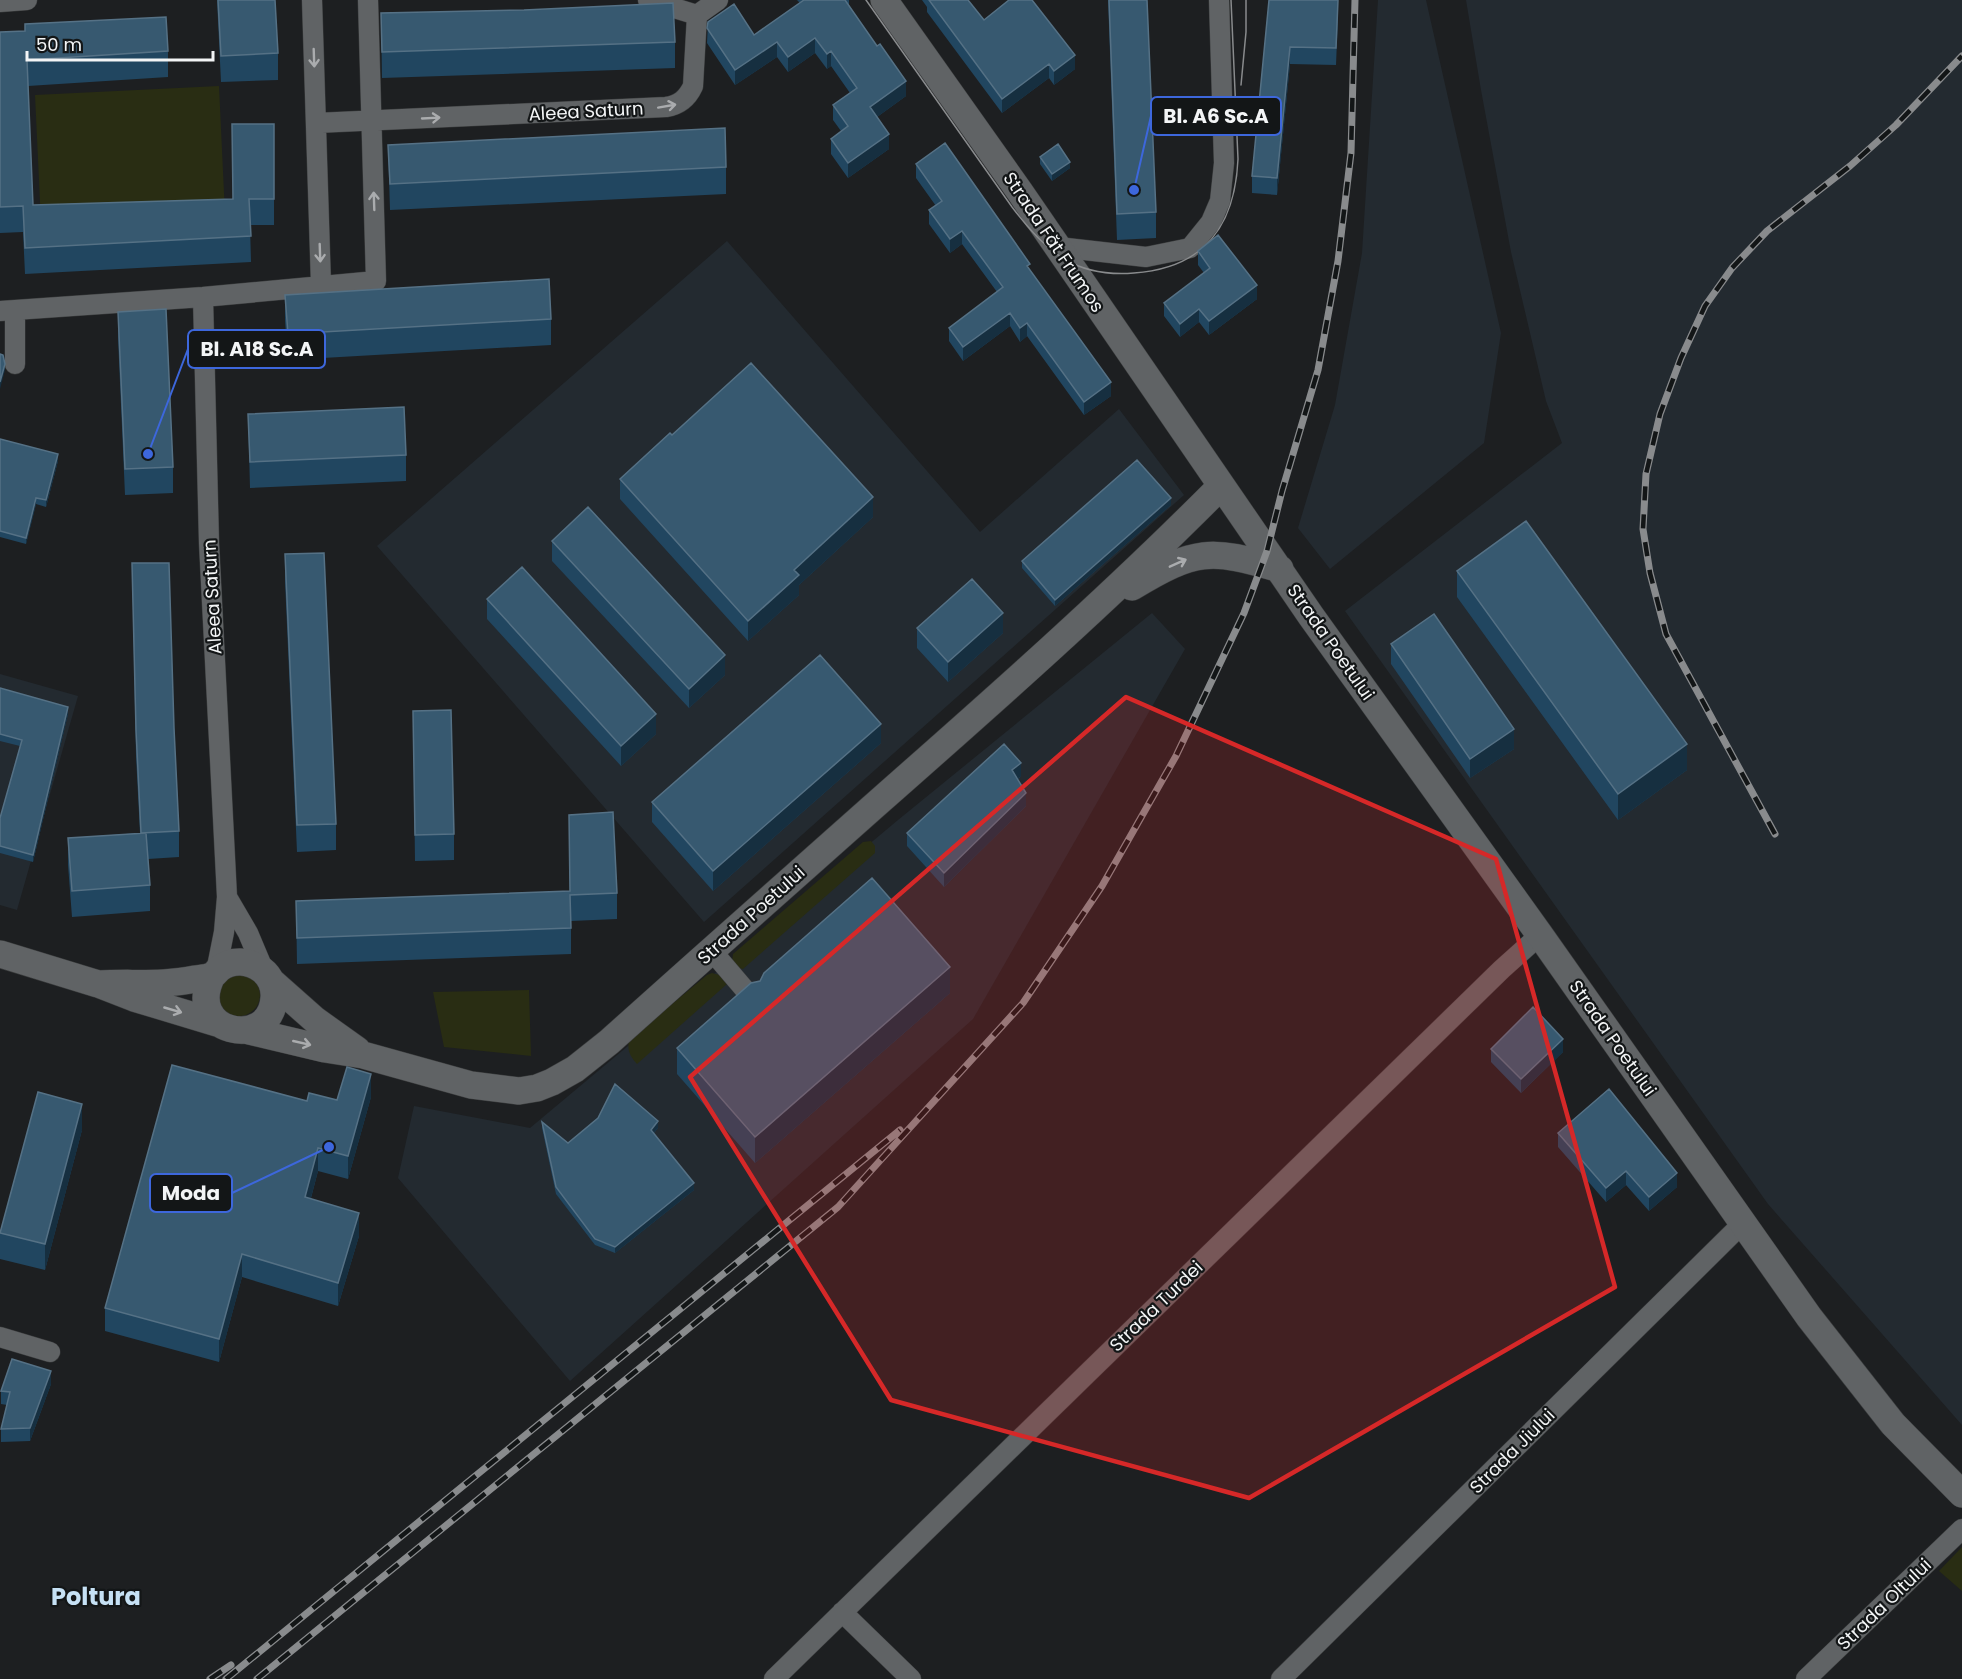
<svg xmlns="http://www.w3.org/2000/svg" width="1962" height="1679" font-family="Poppins,sans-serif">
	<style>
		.built { fill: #232a30 }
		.green { fill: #292d13 }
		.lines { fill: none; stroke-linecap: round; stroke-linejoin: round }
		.street-casing { stroke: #3b3d3e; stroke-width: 21 }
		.secondary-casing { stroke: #3b3d3e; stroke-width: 28 }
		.street { stroke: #606365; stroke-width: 20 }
		.secondary { stroke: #606365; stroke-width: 27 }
		.tram { stroke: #898b8d; stroke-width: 1.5 }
		.rail-casing { stroke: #898b8d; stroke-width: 7 }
		.rail { stroke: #131617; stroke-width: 4.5; stroke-dasharray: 14; stroke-linecap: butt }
		.wall { fill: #214660 }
		.shaded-wall { fill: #162f40 }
		.building { fill: #375970; stroke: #557185; stroke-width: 1.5 }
		.oneway { stroke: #aaacae }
		.marked { fill: #d62828; fill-opacity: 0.2; stroke: #d62828; stroke-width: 4.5; stroke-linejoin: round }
		.labels { text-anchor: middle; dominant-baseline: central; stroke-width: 4.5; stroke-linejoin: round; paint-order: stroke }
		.street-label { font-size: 18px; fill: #f3f5f6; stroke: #131617 }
		.district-label { font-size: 24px; font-weight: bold; fill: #c6e1f5; stroke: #131617 }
		.leader { fill: none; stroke: #3d67dc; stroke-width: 2 }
		.callout-dot { fill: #3d67dc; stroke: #131617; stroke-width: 2 }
		.callout { fill: #131617; stroke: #3d67dc; stroke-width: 2 }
		.callout-label { font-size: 20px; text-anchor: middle; font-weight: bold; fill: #f3f5f6 }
	</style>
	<rect width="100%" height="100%" fill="#1d1f21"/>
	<path class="built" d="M 1378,0 L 1426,0 L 1501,333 L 1484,443 L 1330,569 L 1298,528 L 1335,405 L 1362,253 Z
		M 1466,0 L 1962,0 L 1962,1425 L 1768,1204 L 1345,611 L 1562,443 L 1546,401 L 1511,252 L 1481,90 Z
		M 727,241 L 980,532 L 1119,409 L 1184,495 L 704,922 L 377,546 Z
		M 1152,613 L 1185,649 L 973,1019 L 570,1381 L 398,1178 L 414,1106 L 530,1128 L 898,820 Z
		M 0,674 L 78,696 L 17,910 L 0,905 Z"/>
	<path class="green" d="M 219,86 L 225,214 L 41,223 L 35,95 Z
		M 871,841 L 875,846 L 875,853 L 743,969 L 736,967 L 732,962 L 733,954 L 863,842 Z
		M 712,973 L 719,975 L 727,984 L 637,1064 C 630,1056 627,1051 629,1040 L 707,975 Z
		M218 995a21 21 0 1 1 42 0a21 21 0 1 1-42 0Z
		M 529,990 L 531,1056 L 444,1047 L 433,992 Z
		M 1962,1547 L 1962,1591 L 1939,1571 Z"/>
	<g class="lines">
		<g class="street-casing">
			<path id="street" d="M 312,0 L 321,285
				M 648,0 L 697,15
				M 0,2 L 27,0
				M 697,15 L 718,0
				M 316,123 L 666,107 C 679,105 687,99 693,86 L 697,15
				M 1058,247 L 1146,257 L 1190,248 L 1211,222 L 1220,201 L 1224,163 L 1219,0
				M 203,297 L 209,543 L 227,897 L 224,932 L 216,972
				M 0,311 L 203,297 L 376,281 L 368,0
				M 15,364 L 15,310
				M 227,897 L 248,933 L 264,971
				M 711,950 L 752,998
				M 0,1337 L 50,1352
				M 842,1612 L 911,1679
				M 774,1679 L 1502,969 L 1540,935
				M 1281,1679 L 1742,1224
				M 1806,1679 L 1962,1529"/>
		</g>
		<g class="secondary-casing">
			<path id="secondary" d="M 884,0 L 1020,192 L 1311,616 L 1540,935 L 1809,1317 L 1893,1424 L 1962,1494
				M 1132,587 C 1195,549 1210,548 1280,569
				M 0,954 L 98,984 L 134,998 L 217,1023
				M 271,981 L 315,1020 L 357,1050
				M 98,984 C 131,982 162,986 195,979 C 200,978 208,978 213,975 C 215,974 217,971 219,969 C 232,959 249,960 262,970 C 270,976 275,987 274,998 C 270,1052 183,1033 212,976
				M 245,1030 L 325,1049 L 363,1055 L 471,1085 L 519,1091 L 537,1088 L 552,1082 L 575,1069 L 609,1042 C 697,963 785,885 874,806 C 992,702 1110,598 1221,486"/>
		</g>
		<use href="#street" class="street"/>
		<use href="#secondary" class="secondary"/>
		<path class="tram" d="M 866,0 L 1012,207 C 1027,227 1043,246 1064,259 C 1086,272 1109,275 1134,273 C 1205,268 1235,226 1238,159 L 1231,0
			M 1241,85 L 1246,32 L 1246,0"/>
		<g class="rail-casing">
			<path id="rail" d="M 1775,834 L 1666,634 L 1650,573 L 1643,529 L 1646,474 L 1660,414 L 1681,358 L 1705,306 L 1732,268 L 1767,231 L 1850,166 L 1896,125 L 1962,56
				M 210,1679 L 231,1665
				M 226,1679 L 900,1130
				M 257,1679 L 838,1207 L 1023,1003 L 1102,886 L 1176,756 L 1244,613 L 1267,551 L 1282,491 L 1318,370 L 1338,261 L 1351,153 L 1355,0"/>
		</g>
		<use href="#rail" class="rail"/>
	</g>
	<path class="wall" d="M 217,0 L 275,0 L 278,53 L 278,80 L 221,82 Z
		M 797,0 L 849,0 L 849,5 L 906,96 L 877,117 L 889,149 L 848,178 L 831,154 L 831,139 L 841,131 L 833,120 L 833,105 L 850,93 L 831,66 L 827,69 L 815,53 L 788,72 L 777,57 L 735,85 L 707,43 L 708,22 L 754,35 L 800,3 Z
		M 922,0 L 968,0 L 984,20 L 1075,69 L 1054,85 L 1049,78 L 1002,113 L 927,12 L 927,7 Z
		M 1108,0 L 1147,0 L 1156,212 L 1156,238 L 1117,240 Z
		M 1269,0 L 1338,16 L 1336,65 L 1290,64 L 1277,195 L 1252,193 L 1252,176 Z
		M 381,13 L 675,42 L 675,68 L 382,78 Z
		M 0,32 L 168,51 L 168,77 L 28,86 L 33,205 L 232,199 L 274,124 L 274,225 L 250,225 L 251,262 L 25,274 L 23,232 L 0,233 Z
		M 388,145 L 726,167 L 726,194 L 390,210 Z
		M 1040,157 L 1070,168 L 1052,181 L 1040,164 Z
		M 916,164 L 1030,270 L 1111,396 L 1084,415 L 1027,336 L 1020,342 L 1010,326 L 963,361 L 949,341 L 949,328 L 997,292 L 962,244 L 950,253 L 929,224 L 929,210 L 936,206 L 916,178 Z
		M 1198,251 L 1257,299 L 1209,335 L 1199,322 L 1180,337 L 1164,316 L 1164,303 L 1204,273 L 1198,265 Z
		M 285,295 L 551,319 L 551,345 L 288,360 L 285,321 Z
		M 118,312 L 173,467 L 173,493 L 125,495 L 118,338 Z
		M 248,414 L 406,455 L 406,481 L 250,488 Z
		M 672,435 L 873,517 L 799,585 L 799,595 L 748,641 L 620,499 L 620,479 Z
		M 0,439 L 58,461 L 46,507 L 36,504 L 26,544 L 0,537 Z
		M 1171,505 L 1055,606 L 1022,568 L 1022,561 Z
		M 552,541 L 725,675 L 689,708 L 552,561 Z
		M 285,554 L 336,824 L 336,850 L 297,852 L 285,581 Z
		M 132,563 L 174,728 L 179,831 L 179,857 L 148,859 L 150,885 L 150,911 L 72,917 L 68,865 L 68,838 L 140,833 L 136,756 Z
		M 1457,571 L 1687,770 L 1618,820 L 1457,597 Z
		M 487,599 L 656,734 L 621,766 L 487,619 Z
		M 917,628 L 1003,633 L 948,682 L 917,648 Z
		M 1391,644 L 1514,749 L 1470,778 L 1391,664 Z
		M 0,688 L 68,714 L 33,862 L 0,853 L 0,818 L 20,746 L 0,741 Z
		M 413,711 L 454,834 L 454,860 L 415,861 Z
		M 881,743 L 713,891 L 652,822 L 652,802 Z
		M 1021,776 L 1018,779 L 1026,806 L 944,887 L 907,846 L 907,833 Z
		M 569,815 L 617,893 L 617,919 L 571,921 L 571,954 L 297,964 L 296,901 L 570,891 Z
		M 950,993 L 755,1163 L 677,1074 L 677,1048 Z
		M 1491,1049 L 1563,1052 L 1521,1093 L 1491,1062 Z
		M 371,1097 L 348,1179 L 318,1171 L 311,1198 L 359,1236 L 338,1306 L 242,1277 L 219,1362 L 105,1331 L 105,1308 L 307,1101 L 337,1100 Z
		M 542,1122 L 568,1143 L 658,1128 L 654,1133 L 694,1190 L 615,1253 L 595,1245 L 556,1194 L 542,1128 Z
		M 82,1130 L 45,1270 L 0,1259 L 0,1233 Z
		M 1558,1133 L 1677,1187 L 1649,1211 L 1626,1185 L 1606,1202 L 1558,1147 Z
		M 51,1384 L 30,1441 L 1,1442 L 1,1429 L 7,1405 L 1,1404 L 1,1391 Z"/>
	<path class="shaded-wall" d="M 815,38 L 815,53 L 788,72 L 788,57 Z
		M 777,42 L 777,57 L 735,85 L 735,70 Z
		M 1290,47 L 1290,64 L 1277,195 L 1277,178 Z
		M 831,51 L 831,66 L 827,69 L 827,54 Z
		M 1075,55 L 1075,69 L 1054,85 L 1054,71 Z
		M 1049,64 L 1049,78 L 1002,113 L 1002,99 Z
		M 906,81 L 906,96 L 870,122 L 870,107 Z
		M 889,134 L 889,149 L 848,178 L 848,163 Z
		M 1070,162 L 1070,168 L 1052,181 L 1052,174 Z
		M 962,231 L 962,244 L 950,253 L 950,239 Z
		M 1257,285 L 1257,299 L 1209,335 L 1209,321 Z
		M 1199,309 L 1199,322 L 1180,337 L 1180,324 Z
		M 1010,313 L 1010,326 L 963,361 L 963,347 Z
		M 1027,323 L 1027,336 L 1020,342 L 1020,328 Z
		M 5,364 L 5,370 L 0,389 L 0,382 Z
		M 1111,382 L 1111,396 L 1084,415 L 1084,402 Z
		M 58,454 L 58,461 L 46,507 L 46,500 Z
		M 873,497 L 873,517 L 799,585 L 799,595 L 748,641 L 748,621 L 794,570 Z
		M 36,498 L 36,504 L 26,544 L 26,538 Z
		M 1171,498 L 1171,505 L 1055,606 L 1055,600 Z
		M 1003,613 L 1003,633 L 948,682 L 948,662 Z
		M 725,655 L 725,675 L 689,708 L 689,689 Z
		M 68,707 L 68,714 L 33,862 L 33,855 Z
		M 656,714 L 656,734 L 621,766 L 621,746 Z
		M 881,724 L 881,743 L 713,891 L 713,871 Z
		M 1514,729 L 1514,749 L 1470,778 L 1470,759 Z
		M 1687,744 L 1687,770 L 1618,820 L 1618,794 Z
		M 1021,763 L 1021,776 L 1012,783 L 1012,770 Z
		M 1026,793 L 1026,806 L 944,887 L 944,873 Z
		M 950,967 L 950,993 L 755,1163 L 755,1137 Z
		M 1563,1039 L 1563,1052 L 1521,1093 L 1521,1079 Z
		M 371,1074 L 371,1097 L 348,1179 L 348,1156 Z
		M 82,1104 L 82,1130 L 45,1270 L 45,1244 Z
		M 658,1121 L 658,1128 L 651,1136 L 651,1130 Z
		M 318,1148 L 318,1171 L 305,1220 L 305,1197 Z
		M 1626,1171 L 1626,1185 L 1606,1202 L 1606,1188 Z
		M 1677,1173 L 1677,1187 L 1649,1211 L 1649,1197 Z
		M 694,1183 L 694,1190 L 615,1253 L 615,1247 Z
		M 359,1213 L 359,1236 L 338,1306 L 338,1283 Z
		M 242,1254 L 242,1277 L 219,1362 L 219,1339 Z
		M 51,1371 L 51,1384 L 30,1441 L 30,1428 Z"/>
	<path class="building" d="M 218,0 L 275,0 L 278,53 L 221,56 Z
		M 804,0 L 845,0 L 877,46 L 880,44 L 906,81 L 870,107 L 889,134 L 848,163 L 831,139 L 848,126 L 833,105 L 857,88 L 831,51 L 827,54 L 815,38 L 788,57 L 777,42 L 735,70 L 707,28 L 708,22 L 734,4 L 754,35 Z
		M 929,0 L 968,0 L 984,20 L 1009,0 L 1032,0 L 1075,55 L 1054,71 L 1049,64 L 1002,99 Z
		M 1109,0 L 1147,0 L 1156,212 L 1117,214 Z
		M 1269,0 L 1338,0 L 1336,48 L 1290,47 L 1277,178 L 1252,176 Z
		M 673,3 L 675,42 L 382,52 L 381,13 L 524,10 Z
		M 166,17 L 168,51 L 27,60 L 33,205 L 233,199 L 232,124 L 274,124 L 274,199 L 249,199 L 251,236 L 25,248 L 23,206 L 0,207 L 0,32 L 25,31 L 25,24 Z
		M 725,128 L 726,167 L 390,184 L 388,145 Z
		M 945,143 L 1030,264 L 1027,266 L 1111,382 L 1084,402 L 1027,323 L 1020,328 L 1010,313 L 963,347 L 949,328 L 1003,287 L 962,231 L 950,239 L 929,210 L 942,201 L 916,164 Z
		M 1058,144 L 1070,162 L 1052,174 L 1040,157 Z
		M 1218,235 L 1257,285 L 1209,321 L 1199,309 L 1180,324 L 1164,303 L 1210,268 L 1198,251 Z
		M 549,279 L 551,319 L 288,334 L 285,295 Z
		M 166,309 L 173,467 L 125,469 L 118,312 Z
		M 0,354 L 3,355 L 5,364 L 0,382 Z
		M 751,363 L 873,497 L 794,570 L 799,575 L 748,621 L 620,479 L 670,433 L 672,435 Z
		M 404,407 L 406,455 L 250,462 L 248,414 Z
		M 0,439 L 58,454 L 46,500 L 36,498 L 26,538 L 0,531 Z
		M 1137,460 L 1171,498 L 1055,600 L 1022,561 Z
		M 588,507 L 725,655 L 689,689 L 552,541 Z
		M 1526,521 L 1687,744 L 1618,794 L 1457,571 Z
		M 324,553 L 336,824 L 297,825 L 285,554 Z
		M 132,563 L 169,563 L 174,728 L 179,831 L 141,833 L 136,730 Z
		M 522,567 L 656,714 L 621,746 L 487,599 Z
		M 972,579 L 1003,613 L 948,662 L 917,628 Z
		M 1434,614 L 1514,729 L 1470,759 L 1391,644 Z
		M 820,655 L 881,724 L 713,871 L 652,802 Z
		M 0,688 L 68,707 L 33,855 L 0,846 L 0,818 L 22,740 L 0,734 Z
		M 451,710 L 454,834 L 415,835 L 413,711 Z
		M 1004,744 L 1021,763 L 1012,770 L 1026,793 L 944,873 L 907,833 Z
		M 613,812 L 617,893 L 570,895 L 571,928 L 297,938 L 296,901 L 570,891 L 569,815 Z
		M 146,833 L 150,885 L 72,891 L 68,838 Z
		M 872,878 L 950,967 L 755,1137 L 677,1048 L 751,983 L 760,981 L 764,973 Z
		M 1533,1007 L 1563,1039 L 1521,1079 L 1491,1049 Z
		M 172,1065 L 307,1101 L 309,1093 L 337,1100 L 347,1067 L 371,1074 L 348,1156 L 318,1148 L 305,1197 L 359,1213 L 338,1283 L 242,1254 L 219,1339 L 105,1308 Z
		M 615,1084 L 658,1121 L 651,1130 L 694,1183 L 615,1247 L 595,1239 L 556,1187 L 542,1122 L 568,1143 L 598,1118 Z
		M 1609,1089 L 1677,1173 L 1649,1197 L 1626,1171 L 1606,1188 L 1558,1133 Z
		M 38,1092 L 82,1104 L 45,1244 L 0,1233 Z
		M 12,1359 L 51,1371 L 30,1428 L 1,1429 L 10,1392 L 1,1391 Z"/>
	<defs><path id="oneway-shaft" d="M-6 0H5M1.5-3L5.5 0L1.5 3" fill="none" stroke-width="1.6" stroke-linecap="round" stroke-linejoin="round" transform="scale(1.5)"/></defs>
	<g class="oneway">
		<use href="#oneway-shaft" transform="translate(314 58) rotate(88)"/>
		<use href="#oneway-shaft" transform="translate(667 106) rotate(-10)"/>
		<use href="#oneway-shaft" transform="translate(431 118) rotate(-3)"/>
		<use href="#oneway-shaft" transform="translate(374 201) rotate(-92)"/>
		<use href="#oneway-shaft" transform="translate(320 253) rotate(88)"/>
		<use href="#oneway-shaft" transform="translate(1178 563) rotate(-24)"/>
		<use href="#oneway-shaft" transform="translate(173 1010) rotate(16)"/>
		<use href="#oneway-shaft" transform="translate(302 1043) rotate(13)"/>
	</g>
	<path class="marked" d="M 1126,697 L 1496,859 L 1615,1287 L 1249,1498 L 891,1400 L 690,1077 Z"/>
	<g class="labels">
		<g class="street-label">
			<text transform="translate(586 111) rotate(-3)">Aleea Saturn</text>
			<text transform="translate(1054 242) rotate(56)">Strada Făt Frumos</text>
			<text transform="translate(212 597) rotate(-93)">Aleea Saturn</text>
			<text transform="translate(1331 642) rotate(55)">Strada Poetului</text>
			<text transform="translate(751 915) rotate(-42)">Strada Poetului</text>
			<text transform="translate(1613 1038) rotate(55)">Strada Poetului</text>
			<text transform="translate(1156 1306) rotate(-44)">Strada Turdei</text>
			<text transform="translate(1512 1451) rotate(-45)">Strada Jiului</text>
			<text transform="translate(1884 1604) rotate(-44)">Strada Oltului</text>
		</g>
		<g class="district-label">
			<text x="96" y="1596">Poltura</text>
		</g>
	</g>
	<path class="leader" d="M1134 190L1151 116M148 454L188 349M329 1147L232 1193"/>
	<g class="callout-dot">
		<circle cx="1134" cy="190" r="6"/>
		<circle cx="148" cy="454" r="6"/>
		<circle cx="329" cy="1147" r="6"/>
	</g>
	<g class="callout">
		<rect x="1151" y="97" width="130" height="38" rx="6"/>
		<rect x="188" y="330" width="137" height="38" rx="6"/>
		<rect x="150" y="1174" width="82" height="38" rx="6"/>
	</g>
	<g class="callout-label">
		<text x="1216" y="123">Bl. A6 Sc.A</text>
		<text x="257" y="356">Bl. A18 Sc.A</text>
		<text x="191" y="1200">Moda</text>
	</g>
	<path d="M27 51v9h186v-9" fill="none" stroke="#f3f5f6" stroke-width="3"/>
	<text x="36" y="51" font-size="18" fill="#f3f5f6" stroke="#131617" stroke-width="4.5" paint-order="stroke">50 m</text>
</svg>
